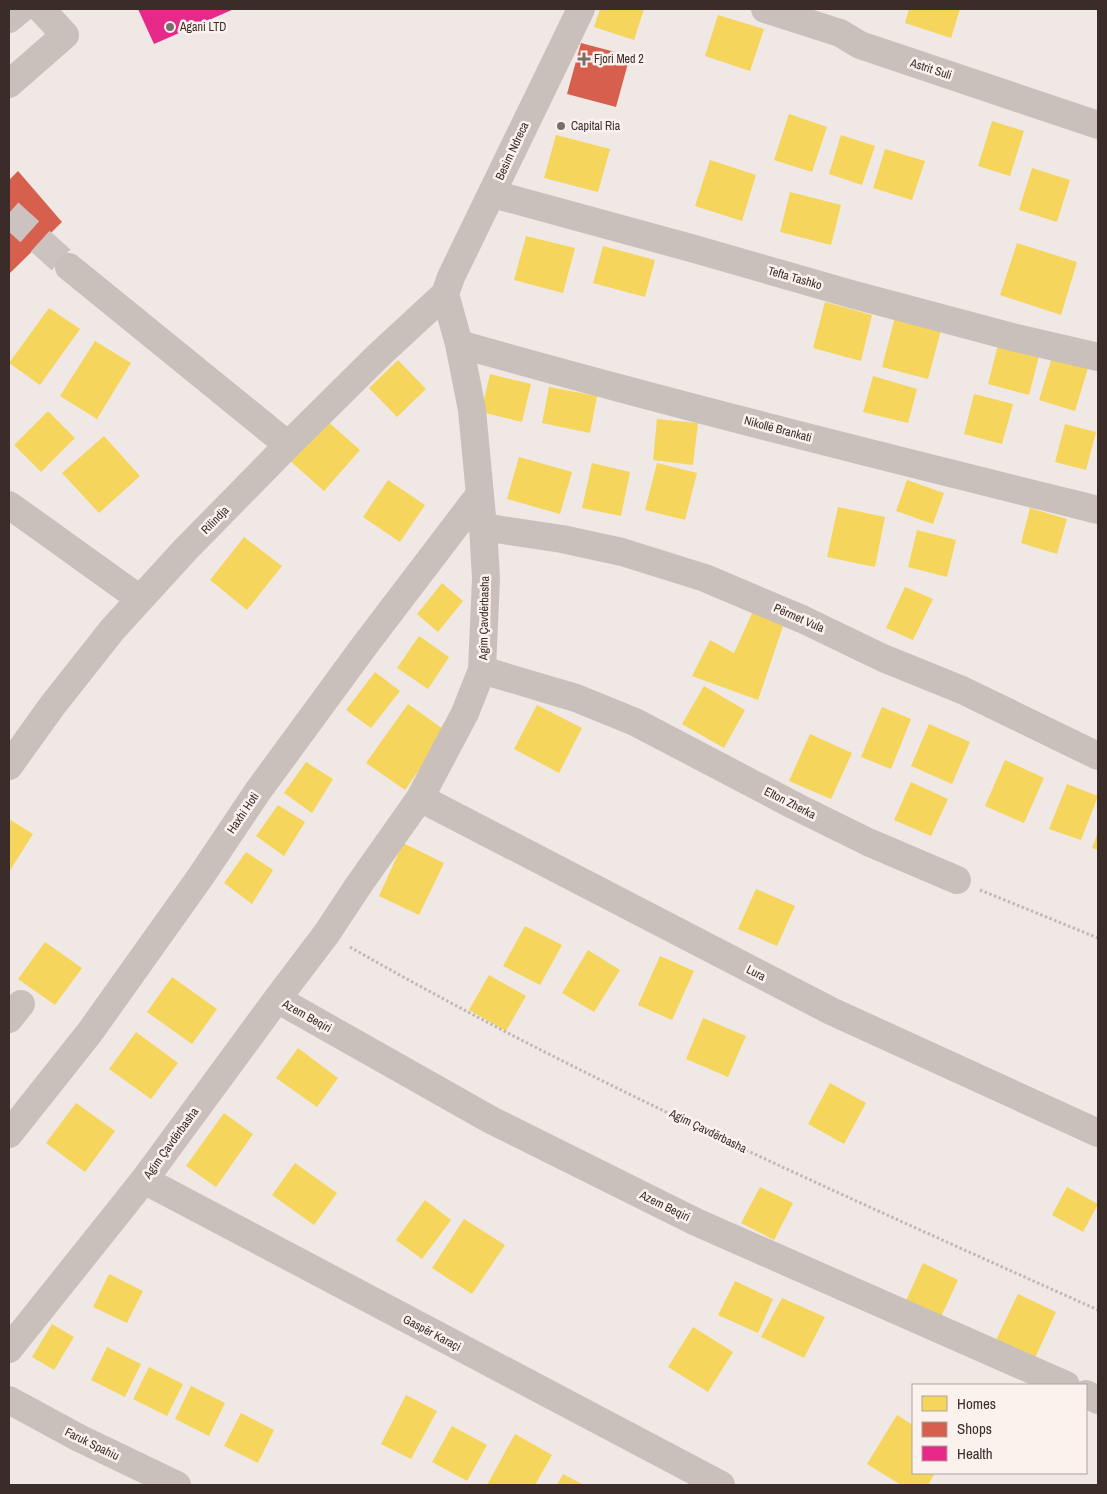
<svg xmlns="http://www.w3.org/2000/svg" width="1107" height="1494" font-family="'Archivo Narrow',sans-serif">
	<style>
		.homes { fill: #f6d55c }
		.shops { fill: #d6604d }
		.health { fill: #e7298a }
		.lines { fill: none; stroke-linecap: round; stroke-linejoin: round }
		.minor-tunnel { stroke: #ccc2bf; stroke-width: 28; stroke-dasharray: 28 14; stroke-linecap: butt }
		.path { stroke: #c1b8b5; stroke-width: 3; stroke-dasharray: 2.5 2.5; stroke-linecap: butt }
		.minor { stroke: #c9c0bc; stroke-width: 28 }
		.poi-dot { fill: #7a6e6b; stroke: #fbf2ed; stroke-width: 2 }
		.labels { text-anchor: middle; dominant-baseline: central; stroke-width: 5; stroke-linejoin: round; paint-order: stroke }
		.poi-label { font-size: 12px; fill: #3b2c2a; stroke: #fbf2ed; text-anchor: start }
		.street-label { font-size: 12px; fill: #3b2c2a; stroke: #fbf2ed }
	</style>
	<rect width="100%" height="100%" fill="#f0e8e4"/>
	<path class="homes" d="M 600,9 L 644,9 L 634,40 L 594,27 Z
		M 909,9 L 960,9 L 951,38 L 905,23 Z
		M 718,15 L 764,29 L 750,71 L 705,56 Z
		M 789,114 L 827,127 L 812,172 L 774,160 Z
		M 992,121 L 1024,131 L 1010,176 L 978,166 Z
		M 556,135 L 610,149 L 598,192 L 544,178 Z
		M 841,135 L 875,146 L 862,185 L 829,174 Z
		M 885,149 L 925,161 L 912,200 L 873,188 Z
		M 710,160 L 756,175 L 742,221 L 695,206 Z
		M 1032,168 L 1070,180 L 1057,222 L 1019,210 Z
		M 790,192 L 841,205 L 831,245 L 780,232 Z
		M 526,236 L 575,248 L 563,293 L 514,280 Z
		M 1017,243 L 1077,262 L 1061,315 L 1000,295 Z
		M 603,246 L 655,260 L 645,297 L 593,283 Z
		M 825,302 L 872,315 L 861,361 L 813,348 Z
		M 49,308 L 80,329 L 40,385 L 9,363 Z
		M 895,317 L 941,330 L 928,379 L 882,367 Z
		M 95,341 L 131,363 L 97,419 L 60,396 Z
		M 998,345 L 1039,356 L 1029,395 L 988,384 Z
		M 1052,357 L 1088,368 L 1075,411 L 1039,400 Z
		M 398,360 L 426,389 L 397,417 L 369,388 Z
		M 490,374 L 531,384 L 522,422 L 481,412 Z
		M 873,376 L 917,389 L 908,423 L 863,412 Z
		M 549,387 L 597,396 L 590,433 L 542,423 Z
		M 974,394 L 1013,404 L 1002,444 L 964,434 Z
		M 48,411 L 75,438 L 41,472 L 14,445 Z
		M 325,419 L 360,450 L 324,491 L 289,460 Z
		M 657,419 L 698,423 L 693,465 L 653,460 Z
		M 1065,424 L 1096,432 L 1086,470 L 1055,462 Z
		M 104,436 L 140,476 L 99,513 L 62,473 Z
		M 519,457 L 572,472 L 560,514 L 507,499 Z
		M 592,463 L 630,472 L 621,516 L 582,508 Z
		M 657,463 L 697,473 L 685,520 L 645,510 Z
		M 388,480 L 425,505 L 400,542 L 363,517 Z
		M 907,480 L 944,493 L 933,524 L 896,511 Z
		M 838,507 L 885,517 L 875,567 L 827,557 Z
		M 1030,508 L 1067,519 L 1057,554 L 1021,543 Z
		M 917,530 L 956,540 L 947,577 L 908,567 Z
		M 244,537 L 282,566 L 247,610 L 210,580 Z
		M 442,583 L 463,601 L 438,632 L 417,614 Z
		M 905,587 L 933,599 L 913,640 L 886,628 Z
		M 753,611 L 784,623 L 758,700 L 692,676 L 710,640 L 734,653 Z
		M 419,636 L 449,657 L 428,689 L 397,668 Z
		M 375,672 L 400,691 L 371,728 L 346,710 Z
		M 704,686 L 745,710 L 724,748 L 682,724 Z
		M 408,704 L 446,731 L 405,790 L 366,763 Z
		M 537,705 L 582,728 L 559,773 L 514,749 Z
		M 882,707 L 911,719 L 891,769 L 861,757 Z
		M 929,724 L 970,742 L 952,784 L 911,766 Z
		M 810,734 L 852,753 L 831,799 L 789,781 Z
		M 1005,760 L 1044,778 L 1024,823 L 985,806 Z
		M 306,762 L 333,779 L 312,813 L 284,793 Z
		M 911,782 L 948,799 L 931,836 L 894,820 Z
		M 1067,784 L 1098,796 L 1081,840 L 1049,829 Z
		M 278,805 L 305,822 L 284,856 L 256,836 Z
		M 9,819 L 33,834 L 9,872 Z
		M 1098,832 L 1098,850 L 1092,848 Z
		M 403,843 L 444,863 L 419,915 L 379,896 Z
		M 246,852 L 273,870 L 252,904 L 224,883 Z
		M 756,889 L 795,906 L 777,946 L 738,929 Z
		M 525,926 L 562,945 L 540,985 L 503,966 Z
		M 45,942 L 82,968 L 55,1005 L 18,979 Z
		M 588,950 L 620,970 L 594,1012 L 562,993 Z
		M 660,956 L 694,971 L 672,1020 L 638,1005 Z
		M 489,975 L 526,996 L 506,1031 L 469,1010 Z
		M 172,977 L 217,1009 L 192,1044 L 147,1012 Z
		M 703,1018 L 746,1036 L 728,1077 L 686,1059 Z
		M 136,1032 L 178,1063 L 151,1099 L 109,1069 Z
		M 298,1048 L 338,1078 L 317,1107 L 276,1078 Z
		M 830,1083 L 866,1103 L 844,1144 L 808,1124 Z
		M 76,1103 L 115,1131 L 85,1172 L 46,1143 Z
		M 224,1113 L 253,1134 L 216,1187 L 186,1166 Z
		M 295,1163 L 337,1193 L 314,1225 L 272,1195 Z
		M 760,1187 L 793,1203 L 774,1240 L 741,1223 Z
		M 1067,1187 L 1098,1204 L 1083,1232 L 1052,1215 Z
		M 425,1200 L 451,1220 L 422,1259 L 396,1240 Z
		M 464,1219 L 505,1245 L 472,1294 L 432,1268 Z
		M 923,1263 L 958,1280 L 939,1321 L 904,1305 Z
		M 109,1274 L 143,1291 L 127,1323 L 93,1307 Z
		M 735,1281 L 773,1299 L 758,1333 L 718,1315 Z
		M 1018,1294 L 1056,1312 L 1035,1358 L 996,1340 Z
		M 782,1298 L 825,1317 L 804,1358 L 761,1337 Z
		M 52,1324 L 74,1337 L 54,1370 L 32,1357 Z
		M 693,1327 L 733,1352 L 708,1392 L 668,1367 Z
		M 107,1347 L 141,1364 L 125,1397 L 91,1380 Z
		M 149,1367 L 183,1384 L 167,1416 L 133,1399 Z
		M 191,1386 L 225,1403 L 209,1436 L 175,1419 Z
		M 406,1395 L 437,1411 L 411,1459 L 381,1444 Z
		M 241,1413 L 274,1430 L 258,1463 L 224,1446 Z
		M 897,1415 L 913,1425 L 913,1473 L 935,1473 L 928,1485 L 901,1485 L 867,1464 Z
		M 452,1426 L 487,1445 L 467,1481 L 432,1462 Z
		M 515,1434 L 552,1455 L 535,1485 L 487,1485 Z
		M 563,1474 L 584,1485 L 557,1485 Z"/>
	<path class="shops" d="M 581,43 L 630,56 L 616,107 L 567,94 Z
		M 18,171 L 62,222 L 9,274 L 9,180 Z"/>
	<path class="health" d="M 138,9 L 234,9 L 154,44 Z"/>
	<g class="lines">
		<path class="minor-tunnel" d="M 9,213 L 69,267"/>
		<path class="path" d="M 980,890 L 1098,938
			M 350,947 C 591,1085 845,1196 1098,1310"/>
		<path class="minor" d="M 765,9 L 840,33 L 860,45 L 1098,125
			M 9,19 L 21,9
			M 9,84 L 65,35 L 41,9
			M 493,194 L 691,248 L 851,294 L 1016,338 L 1098,357
			M 69,267 L 288,445
			M 459,344 C 671,404 885,457 1098,510
			M 9,505 L 140,599
			M 483,527 L 562,539 L 622,552 L 705,578 L 802,619 L 883,658 L 962,690 L 1098,756
			M 482,670 L 576,698 L 635,722 L 795,806 L 868,842 L 957,880
			M 9,766 L 52,706 L 112,630 L 185,550 L 288,445 L 380,354 L 445,294 L 451,277 L 581,9
			M 420,798 L 831,1011 L 1098,1133
			M 277,999 L 491,1120 L 696,1222 L 1066,1385
			M 9,1019 L 21,1004
			M 9,1134 L 90,1032 L 201,876 L 258,791 L 365,645 L 480,494
			M 144,1180 L 721,1485
			M 9,1349 L 144,1180 L 277,999 L 327,933 L 358,886 L 420,798 L 465,713 L 482,670 L 486,578 L 483,527 L 472,410 L 459,344 L 445,294
			M 1086,1394 L 1098,1400
			M 9,1400 L 79,1438 L 177,1485"/>
	</g>
	<g class="poi-dot">
		<circle cx="170" cy="27" r="5"/>
		<path d="M581.5 51.5h5v5h5v5h-5v5h-5v-5h-5v-5h5z"/>
		<circle cx="561" cy="126" r="5"/>
	</g>
	<g class="labels">
		<g class="poi-label">
			<text x="180" y="27">Agani LTD</text>
			<text x="594" y="59">Fjori Med 2</text>
			<text x="571" y="126">Capital Ria</text>
		</g>
		<g class="street-label">
			<text transform="translate(931 69) rotate(18)">Astrit Suli</text>
			<text transform="translate(512 151) rotate(-65)">Besim Ndreca</text>
			<text transform="translate(795 278) rotate(16)">Tefta Tashko</text>
			<text transform="translate(778 429) rotate(15)">Nikollë Brankati</text>
			<text transform="translate(215 520) rotate(-46)">Rilindja</text>
			<text transform="translate(484 618) rotate(-89)">Agim Çavdërbasha</text>
			<text transform="translate(799 618) rotate(24)">Përmet Vula</text>
			<text transform="translate(790 803) rotate(27)">Elton Zherka</text>
			<text transform="translate(243 813) rotate(-56)">Haxhi Hoti</text>
			<text transform="translate(756 973) rotate(27)">Lura</text>
			<text transform="translate(307 1016) rotate(29)">Azem Beqiri</text>
			<text transform="translate(708 1131) rotate(26)">Agim Çavdërbasha</text>
			<text transform="translate(171 1143) rotate(-54)">Agim Çavdërbasha</text>
			<text transform="translate(665 1206) rotate(26)">Azem Beqiri</text>
			<text transform="translate(432 1333) rotate(28)">Gaspër Karaçi</text>
			<text transform="translate(92 1444) rotate(26)">Faruk Spahiu</text>
		</g>
	</g>
	<rect width="1107" height="1494" fill="none" stroke="#3b2c2a" stroke-width="20"/>
	<rect x="912" y="1384" width="175" height="90" fill="#fbf2ed" stroke="#aea39f"/>
	<rect x="922" y="1396" width="25" height="15" fill="#f6d55c" stroke="#aea39f"/>
	<text x="957" y="1409" font-size="15" fill="#3b2c2a">Homes</text>
	<rect x="922" y="1422" width="25" height="15" fill="#d6604d" stroke="#aea39f"/>
	<text x="957" y="1434" font-size="15" fill="#3b2c2a">Shops</text>
	<rect x="922" y="1446" width="25" height="15" fill="#e7298a" stroke="#aea39f"/>
	<text x="957" y="1459" font-size="15" fill="#3b2c2a">Health</text>
</svg>
